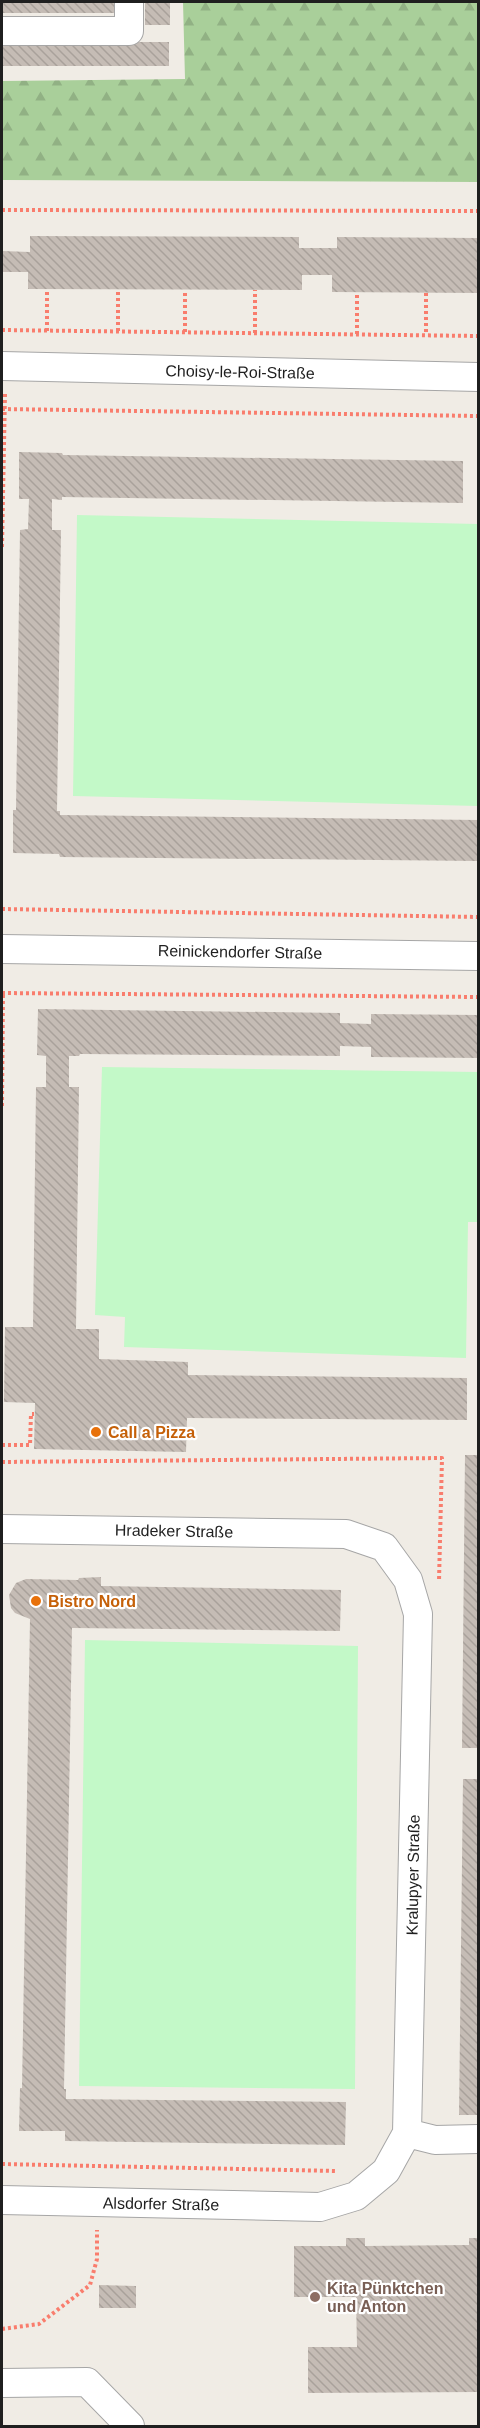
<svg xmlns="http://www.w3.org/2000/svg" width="480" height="2428" font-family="Helvetica,sans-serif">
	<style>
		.forest { fill: url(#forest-firs) }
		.park { fill: #c3f9c8 }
		.building { fill: url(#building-back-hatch) }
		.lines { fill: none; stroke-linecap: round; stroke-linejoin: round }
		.minor-casing { stroke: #a6a6a6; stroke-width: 30 }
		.path { stroke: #f97d6d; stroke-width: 4; stroke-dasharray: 3 3; stroke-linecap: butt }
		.minor { stroke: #fff; stroke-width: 28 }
		.food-dot { fill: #e8710a; stroke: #fff; stroke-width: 2 }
		.education-dot { fill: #8d6e63; stroke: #fff; stroke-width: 2 }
		.labels { text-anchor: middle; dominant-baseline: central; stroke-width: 4.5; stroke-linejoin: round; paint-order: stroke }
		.street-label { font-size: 16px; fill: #1f1f1f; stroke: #fff }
		.food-label { font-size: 16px; font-weight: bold; fill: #c56008; stroke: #fff; text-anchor: start }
		.education-label { font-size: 16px; font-weight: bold; fill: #785e54; stroke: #fff; text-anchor: start }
	</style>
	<defs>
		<pattern id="forest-firs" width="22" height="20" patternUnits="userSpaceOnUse" patternTransform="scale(1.5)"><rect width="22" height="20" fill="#a9cf9a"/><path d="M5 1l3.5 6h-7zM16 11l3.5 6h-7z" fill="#91b184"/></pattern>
		<pattern id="building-back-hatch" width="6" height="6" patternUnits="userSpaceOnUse" patternTransform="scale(1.5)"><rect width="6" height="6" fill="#c5bcb5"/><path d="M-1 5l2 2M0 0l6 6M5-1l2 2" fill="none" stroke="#a9a19b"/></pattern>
	</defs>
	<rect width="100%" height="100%" fill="#f0ece5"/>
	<path class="forest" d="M 183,2 L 478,2 L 478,182 L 2,180 L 2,81 L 185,79 Z"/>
	<path class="park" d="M 77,515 L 478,524 L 478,806 L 73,796 Z
		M 102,1067 L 478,1072 L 478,1222 L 468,1222 L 466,1358 L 124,1347 L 125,1317 L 95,1315 Z
		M 85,1640 L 358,1646 L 355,2089 L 79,2086 Z"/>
	<path class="building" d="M 2,2 L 117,2 L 117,13 L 2,13 Z
		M 145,2 L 170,2 L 170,25 L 145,25 Z
		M 2,42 L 169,42 L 169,66 L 2,66 Z
		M 30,236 L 299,237 L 299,248 L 337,248 L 337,237 L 478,238 L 478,293 L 332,292 L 332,275 L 302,275 L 302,290 L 28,289 L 28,272 L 2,272 L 2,251 L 30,252 Z
		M 19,452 L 62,453 L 63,455 L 463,461 L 463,503 L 62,497 L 62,500 L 52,499 L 52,530 L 61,530 L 57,811 L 60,811 L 60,815 L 478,820 L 478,861 L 60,857 L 59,854 L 13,853 L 13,810 L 16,810 L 20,530 L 28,529 L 29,499 L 19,499 Z
		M 38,1009 L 340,1013 L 340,1023 L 371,1024 L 371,1014 L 478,1015 L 478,1058 L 371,1057 L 371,1047 L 340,1046 L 340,1056 L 80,1054 L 79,1056 L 69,1056 L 69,1087 L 79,1087 L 76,1329 L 99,1329 L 99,1359 L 188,1362 L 188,1375 L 467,1378 L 467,1420 L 187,1418 L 186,1452 L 34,1449 L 35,1403 L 4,1402 L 5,1327 L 33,1327 L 36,1087 L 46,1087 L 46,1056 L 37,1055 Z
		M 465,1455 L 478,1455 L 478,1748 L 462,1748 Z
		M 101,1577 L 101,1586 L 341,1590 L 340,1631 L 72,1628 L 64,2089 L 66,2089 L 66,2099 L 346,2102 L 345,2145 L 65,2141 L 65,2131 L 19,2131 L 20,2088 L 22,2088 L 30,1619 L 15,1613 L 11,1608 L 9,1595 L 16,1583 L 26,1579 L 78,1580 L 79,1578 Z
		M 463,1779 L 478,1779 L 478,2115 L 459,2115 Z
		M 346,2238 L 365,2238 L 365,2246 L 469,2245 L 469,2238 L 478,2238 L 478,2392 L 308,2393 L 308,2347 L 357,2347 L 356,2297 L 294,2297 L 294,2246 L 346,2246 Z
		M 99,2285 L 136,2286 L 136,2308 L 99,2308 Z"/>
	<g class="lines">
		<g class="minor-casing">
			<path id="minor" d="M 2,31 L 129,31 L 129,2
				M 2,366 L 478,377
				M 2,949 L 478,956
				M 2,1529 L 346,1534 L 384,1547 L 408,1580 L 418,1614 L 407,2133 L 386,2171 L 356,2196 L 320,2207 L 2,2200
				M 407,2133 L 435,2140 L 478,2139
				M 2,2383 L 87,2382 L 130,2426"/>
		</g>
		<path class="path" d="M 2,210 L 478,211
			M 426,293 L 426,335
			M 2,330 L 478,336
			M 47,331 L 47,289
			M 118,331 L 118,289
			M 185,332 L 185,290
			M 255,333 L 255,290
			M 357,334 L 357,292
			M 2,409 L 478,416
			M 2,547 L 5,394
			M 2,909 L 478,917
			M 2,993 L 478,997
			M 2,1106 L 3,993
			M 2,1445 L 30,1445 L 31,1414 L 34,1414
			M 2,1462 L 442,1458 L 439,1581
			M 2,2164 L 337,2171
			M 2,2329 L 39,2324 L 90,2285 L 97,2259 L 97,2230"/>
		<use href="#minor" class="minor"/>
	</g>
	<g class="food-dot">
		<circle cx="96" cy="1432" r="6"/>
		<circle cx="36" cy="1601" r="6"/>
	</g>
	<circle class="education-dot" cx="315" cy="2297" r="6"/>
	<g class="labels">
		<g class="street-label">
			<text transform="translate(240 372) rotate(1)">Choisy-le-Roi-Straße</text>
			<text transform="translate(240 952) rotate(1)">Reinickendorfer Straße</text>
			<text transform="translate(174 1531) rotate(1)">Hradeker Straße</text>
			<text transform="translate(413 1875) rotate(-89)">Kralupyer Straße</text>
			<text transform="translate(161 2204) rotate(1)">Alsdorfer Straße</text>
		</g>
		<g class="food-label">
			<text x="108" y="1432">Call a Pizza</text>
			<text x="48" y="1601">Bistro Nord</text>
		</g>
		<g class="education-label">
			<text x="327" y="2288">Kita Pünktchen<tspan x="327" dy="18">und Anton</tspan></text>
		</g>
	</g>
	<rect width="480" height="2428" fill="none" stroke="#1f1f1f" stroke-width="6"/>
</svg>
